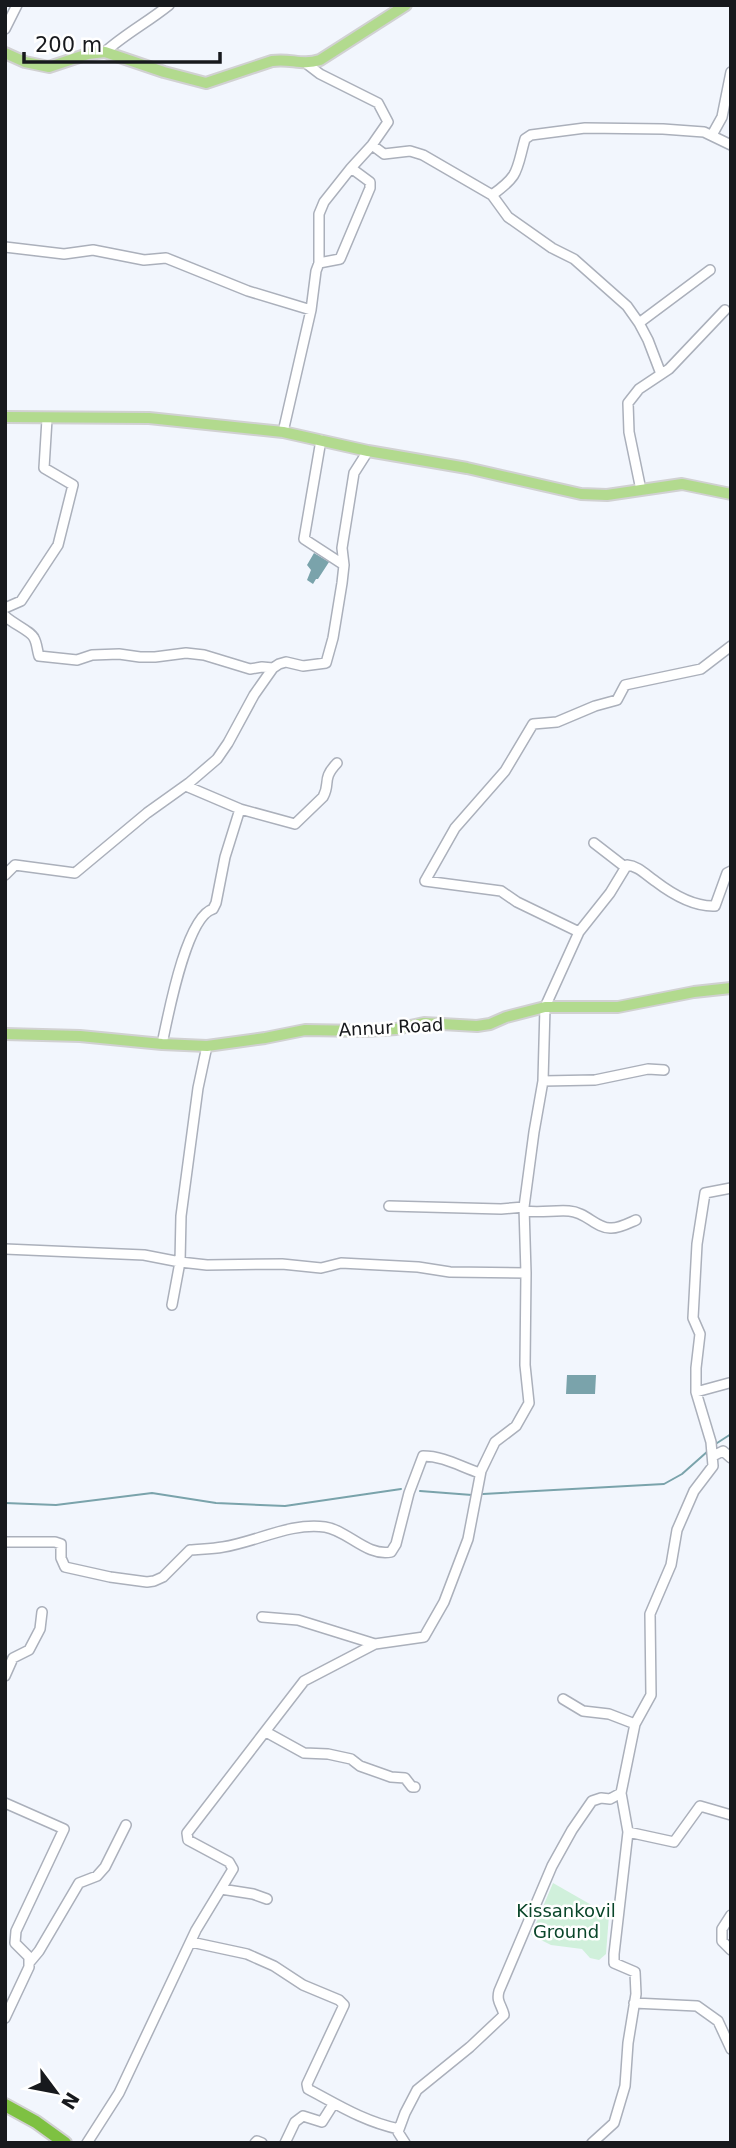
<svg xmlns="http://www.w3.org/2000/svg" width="736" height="2148" font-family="'DejaVu Sans',sans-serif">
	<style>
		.green { fill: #d0f0db }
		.water { fill: #7aa3ab }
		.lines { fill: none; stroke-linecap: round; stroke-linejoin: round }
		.stream { stroke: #7aa3ab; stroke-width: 2 }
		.minor-casing { stroke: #abb0bb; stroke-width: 12 }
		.major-casing { stroke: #d1d1d2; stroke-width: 14 }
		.highway-casing { stroke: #d1d1d2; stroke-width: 16 }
		.minor { stroke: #fff; stroke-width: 9 }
		.major { stroke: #b2da8e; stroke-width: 10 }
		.highway { stroke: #7ec142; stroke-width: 12 }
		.labels { text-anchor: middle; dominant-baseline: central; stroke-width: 5; stroke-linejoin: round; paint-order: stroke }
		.street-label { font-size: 18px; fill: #17191d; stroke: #fff }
		.park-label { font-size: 18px; fill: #0a462a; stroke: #fff }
	</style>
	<rect width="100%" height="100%" fill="#f2f6fd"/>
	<path class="green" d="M 553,1883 L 609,1915 L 606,1954 L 599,1960 L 590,1958 L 582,1949 L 551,1945 L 531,1935 Z"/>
	<path class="water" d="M 314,553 L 329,562 L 318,579 L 316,579 L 313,584 L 307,580 L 311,570 L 307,565 Z
		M 567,1375 L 596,1375 L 595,1394 L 566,1394 Z"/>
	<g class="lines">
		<path class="stream" d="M 714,1445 L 731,1434
			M 420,1491 L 472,1495
			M 483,1494 L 664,1484 L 682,1474 L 708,1451
			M 5,1503 L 56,1505 L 152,1493 L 216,1503 L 285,1506 L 401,1489"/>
		<g class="minor-casing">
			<path id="minor" d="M 5,29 L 17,5
				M 105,52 C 125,34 148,22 169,5
				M 712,135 L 722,117 L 731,72
				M 372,145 L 384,154 L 410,151 L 423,155 L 492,195
				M 5,247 L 64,254 L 93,250 L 144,260 L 166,258 L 248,291 L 311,310
				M 319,263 L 319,214 L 324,202 L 351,168
				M 639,323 L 710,270
				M 661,374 L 648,340 L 639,323 L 627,306 L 574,259 L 552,248 L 508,217 L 492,195 C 520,175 516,171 525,139 L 531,135 L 585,128 L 663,129 L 704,132 L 731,145
				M 283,432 L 311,310 L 316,271 L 319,263 L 340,259 L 370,188 L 370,182 L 351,168 L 372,145 L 388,122 L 378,103 L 320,74 L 307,64
				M 321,440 L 304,539 L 344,565
				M 641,490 L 629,432 L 628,403 L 639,389 L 669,369 L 725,310
				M 5,608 L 21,601 L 58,545 L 73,485 L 44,468 L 47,419
				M 5,616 C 13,624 31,631 34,638 C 37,643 37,650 39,656 L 77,660 L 92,655 L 119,654 L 140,657 L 155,657 L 186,653 L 204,655 L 250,669 L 262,667 L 273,668
				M 186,786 L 240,809 L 295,824 L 323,797 C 331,783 321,780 337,763
				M 594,843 L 625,867
				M 5,875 L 15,865 L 75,873 L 147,813 L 189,783 L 217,759 L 228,743 L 254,695 L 273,668 L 279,664 L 286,662 L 303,666 L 326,663 L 333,638 L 342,583 L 344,565 L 342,548 L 354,473 L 368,451
				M 579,932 L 610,893 L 627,865 C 638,866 645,874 655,881 C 672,894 693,907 715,906 L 727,873 L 731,871
				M 162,1044 C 168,1016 186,917 213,909 L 216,903 L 225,857 L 240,809
				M 543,1081 L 595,1080 L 648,1069 L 664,1070
				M 389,1206 L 501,1209 L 524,1207
				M 525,1211 C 540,1213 555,1210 569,1211 C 586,1212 596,1228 610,1228 C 618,1229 629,1223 636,1220
				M 5,1249 L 144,1255 L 180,1262 L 207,1265 L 282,1264 L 321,1268 L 341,1263 L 418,1267 L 450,1272 L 526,1273
				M 172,1305 L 180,1262 L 181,1216 L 198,1088 L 207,1046
				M 696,1392 L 729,1383
				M 713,1456 L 723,1451 L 731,1458
				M 5,1542 L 55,1542 L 61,1544 L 61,1558 L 65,1567 L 110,1577 L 147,1582 L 154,1581 L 163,1577 L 190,1550 C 200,1549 212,1549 223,1547 C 256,1542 291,1522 325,1527 C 347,1530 367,1557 391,1552 L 396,1544 L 409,1493 L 423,1456 C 444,1456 461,1467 480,1473
				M 262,1617 L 298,1620 L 375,1644
				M 5,1676 L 13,1658 L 29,1650 L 40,1629 L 42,1612
				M 563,1699 L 583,1711 L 609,1714 L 635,1724
				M 266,1732 L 304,1753 L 328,1754 L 351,1759 L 360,1766 L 391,1777 L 405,1778 L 412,1787 L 415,1787
				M 5,1803 L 64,1829 L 16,1931 L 15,1943 L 29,1957 L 29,1967 L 5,2018
				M 628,1832 L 674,1842 L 700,1806 L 731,1815
				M 221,1889 L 253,1894 L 267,1899
				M 731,1915 L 722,1929 L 722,1941 L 731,1950
				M 191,1942 L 247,1954 L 274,1966 L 303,1985 L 339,2000 L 344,2005 L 307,2084 L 308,2089 C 338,2105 365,2122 399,2129
				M 29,1963 L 39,1951 L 79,1883 L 97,1876 L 105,1867 L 126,1825
				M 634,2003 L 697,2006 L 718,2021 L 731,2049
				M 87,2143 L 119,2093 L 196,1930 L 233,1869 L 229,1862 L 188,1840 L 187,1833 L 304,1681 L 375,1644 L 424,1637 L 444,1602 L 468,1539 L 481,1471 L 495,1442 L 516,1426 L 529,1403 L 525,1365 L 526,1273 L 524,1207 L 534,1132 L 543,1081 L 545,1007 L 579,932 L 517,902 L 501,891 L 425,881 L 455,828 L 505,771 L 533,724 L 557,722 L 595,706 L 617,700 L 625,685 L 701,669 L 731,646
				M 255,2143 L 257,2141 L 262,2143
				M 285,2143 L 295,2122 L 303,2116 L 322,2122 L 334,2103
				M 405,2143 L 398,2132 L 405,2113 L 417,2090 L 470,2047 L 504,2015 C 502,2005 496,2002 499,1991 L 552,1866 L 572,1830 L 592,1801 L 601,1798 L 610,1799 L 621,1793
				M 592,2143 L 614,2123 L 625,2086 L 628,2043 L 636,1994 L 635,1972 L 614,1963 L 614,1954 L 628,1832 L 621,1793 L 635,1724 L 651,1695 L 650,1614 L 671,1565 L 677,1530 L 694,1491 L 713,1466 L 711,1442 L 696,1392 L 696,1368 L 700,1334 L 693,1318 L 697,1244 L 705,1193 L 731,1188"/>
		</g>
		<g class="major-casing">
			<path id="major" d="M 5,53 L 25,62 L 49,67 L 88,54 L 105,52 L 164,72 L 206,83 L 272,61 C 291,58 301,66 320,60 L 406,5
				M 5,417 L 149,418 L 283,432 L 368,451 L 467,468 L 581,494 L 607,495 L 682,484 L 731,494
				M 5,1034 L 80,1036 L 162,1044 L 207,1046 L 265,1038 L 305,1030 L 365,1031 L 396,1029 L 424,1023 L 477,1026 L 490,1024 L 506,1017 L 545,1007 L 618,1007 L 694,992 L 731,988"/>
		</g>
		<g class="highway-casing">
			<path id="highway" d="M 5,2105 L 36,2122 L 65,2143"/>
		</g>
		<use href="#minor" class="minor"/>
		<use href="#major" class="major"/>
		<use href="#highway" class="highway"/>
	</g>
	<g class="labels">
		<g class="street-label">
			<text transform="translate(391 1027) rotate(-3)">Annur Road</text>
		</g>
		<g class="park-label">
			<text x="566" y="1910">Kissankovil<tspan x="566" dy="21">Ground</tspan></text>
		</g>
	</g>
	<rect width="736" height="2148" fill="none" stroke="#17191d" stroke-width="14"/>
	<g transform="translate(56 2092) rotate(122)" stroke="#ffffff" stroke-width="5" paint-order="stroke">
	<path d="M0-5L12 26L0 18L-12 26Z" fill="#17191d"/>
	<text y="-10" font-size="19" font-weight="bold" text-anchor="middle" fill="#17191d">N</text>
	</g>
	<path d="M24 52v10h196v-10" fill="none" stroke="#17191d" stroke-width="3.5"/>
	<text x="35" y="52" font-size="21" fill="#17191d" stroke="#ffffff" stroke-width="5" paint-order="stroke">200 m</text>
</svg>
